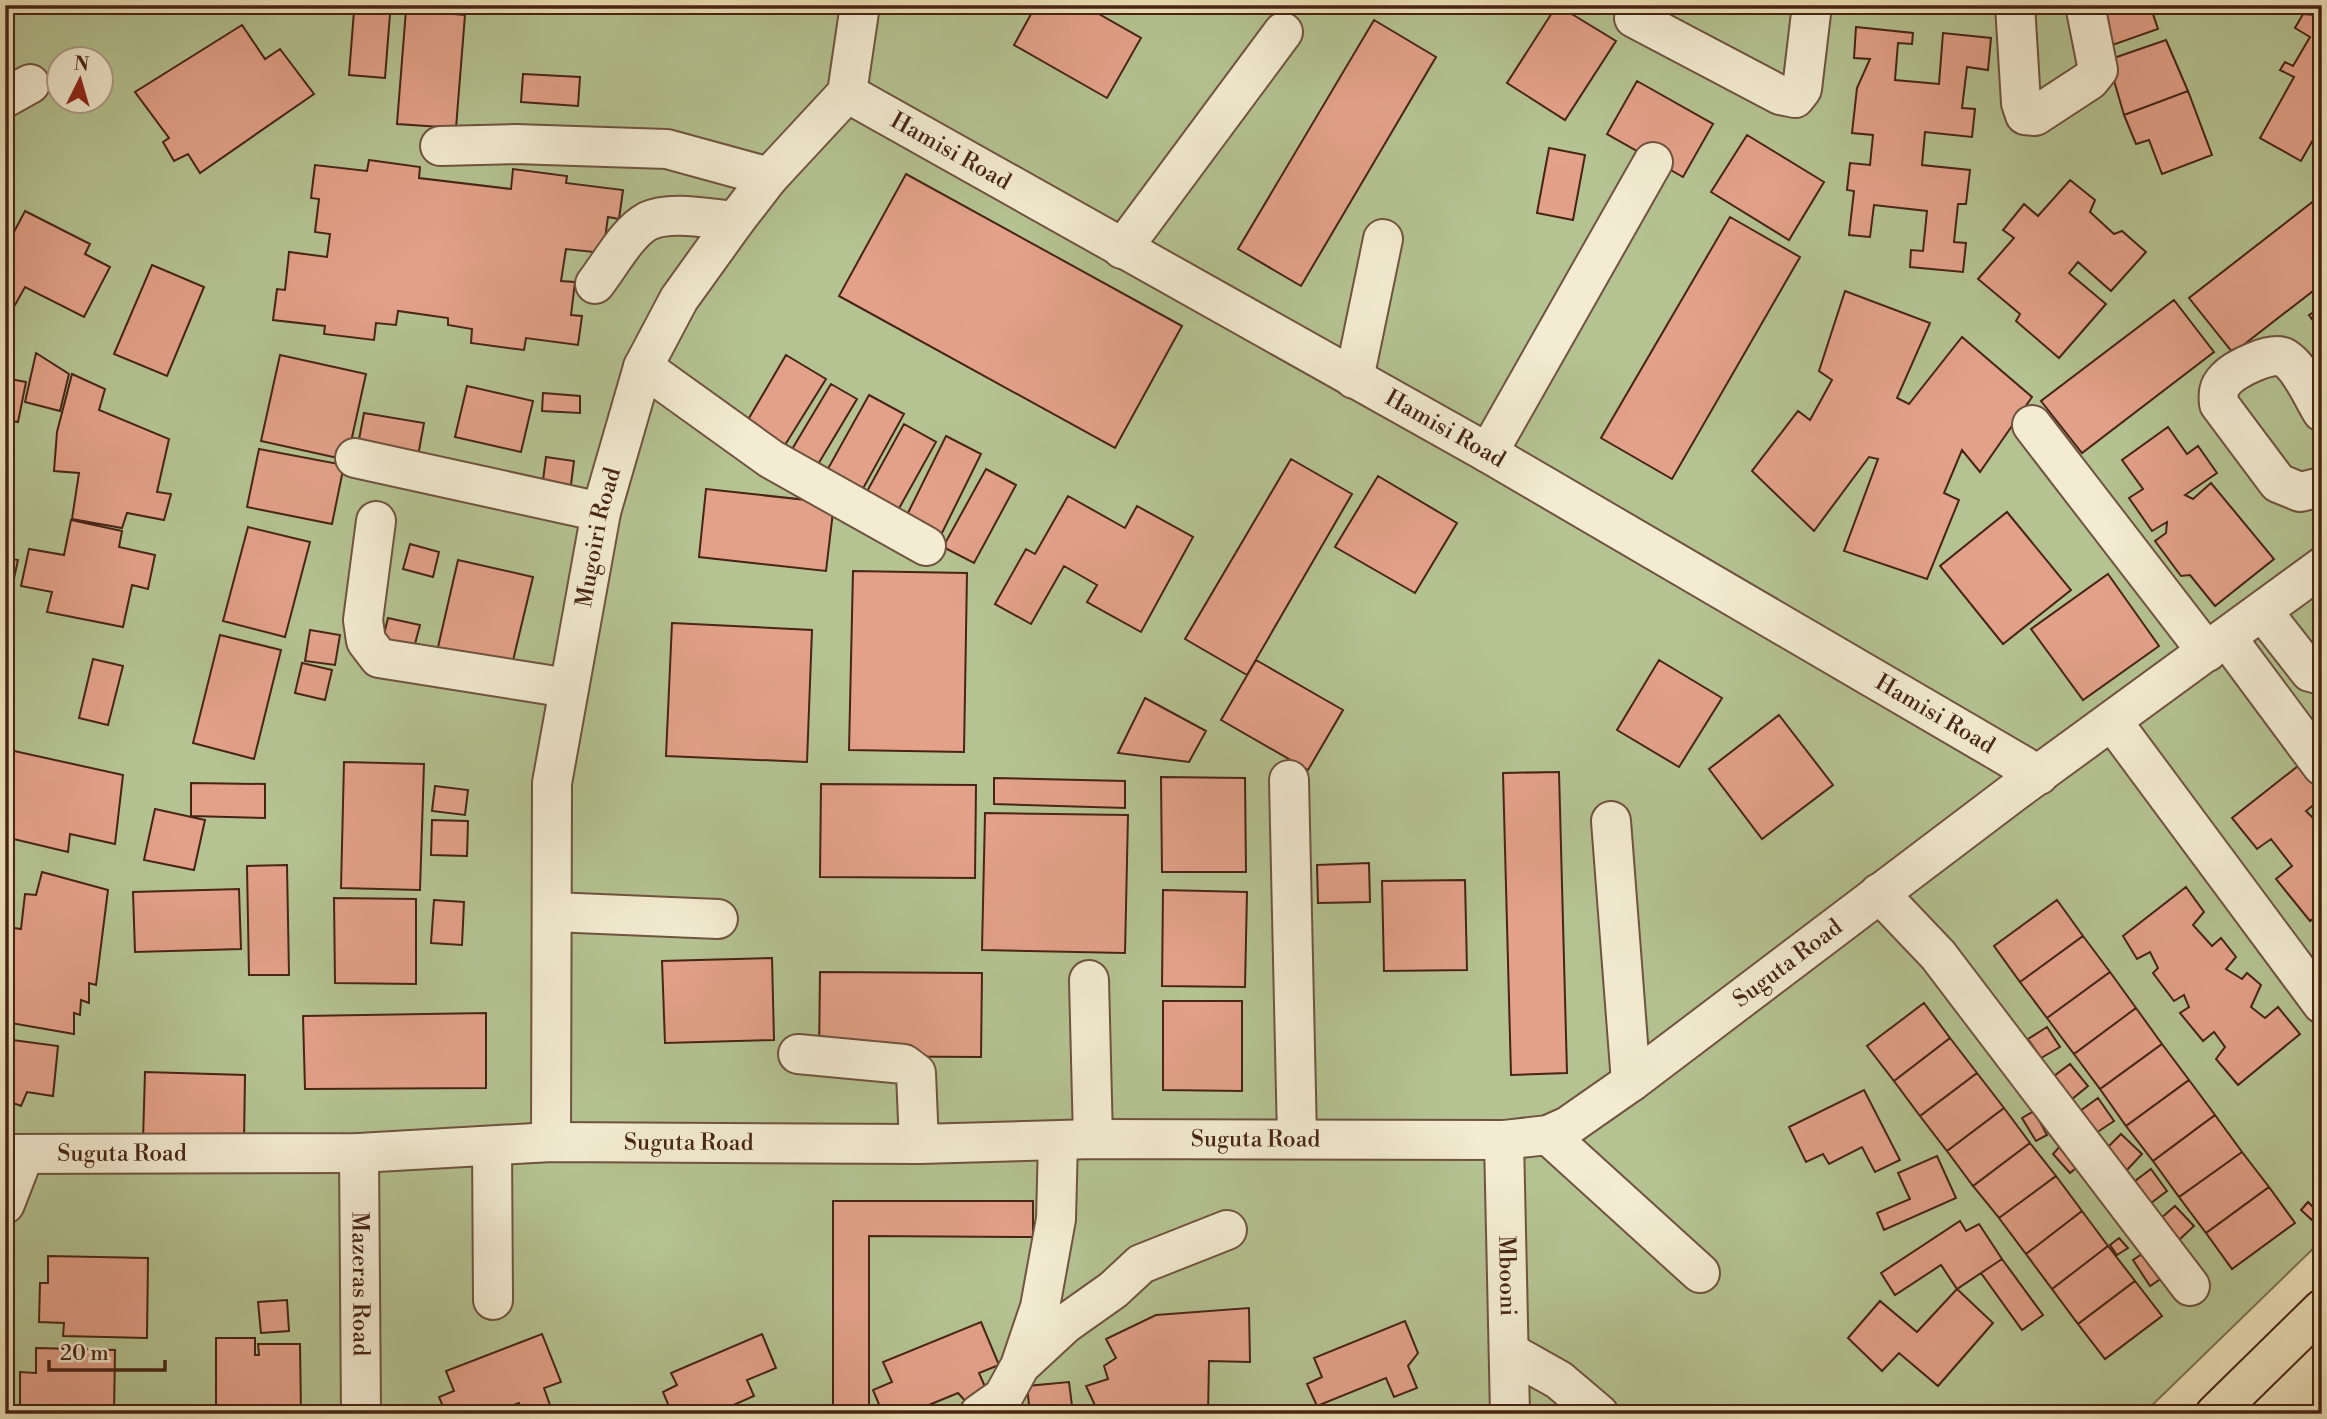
<svg xmlns="http://www.w3.org/2000/svg" width="2327" height="1419" font-family="'Libre Bodoni',serif">
	<style>
		.green { fill: #b5c392; stroke: #7e7454; stroke-width: 2; fill-rule: evenodd }
		.building { fill: #e3a189; stroke: #472415; stroke-width: 2 }
		.lines { fill: none; stroke-linecap: round; stroke-linejoin: round }
		.minor-casing { stroke: #70533e; stroke-width: 42 }
		.major-casing { stroke: #472415; stroke-width: 42 }
		.minor { stroke: #f3ecd2; stroke-width: 38 }
		.major { stroke: #ede1b9; stroke-width: 38 }
		.labels { text-anchor: middle; dominant-baseline: central; stroke-width: 6; stroke-linejoin: round; paint-order: stroke }
		.street-label { font-size: 23px; fill: #472415; stroke: #f3ecd2 }
	</style>
	<rect width="100%" height="100%" fill="#ede1b9"/>
	<filter id="stains"><feTurbulence type="fractalNoise" baseFrequency=".00286" numOctaves="4"/><feColorMatrix values="0 0 0 0 .2 0 0 0 0 .09 0 0 0 0 .02 0 0 0 .5 -.17"/></filter>
	<radialGradient id="worn" r=".72"><stop offset=".6" stop-color="#630" stop-opacity="0"/><stop offset="1" stop-color="#630" stop-opacity=".3"/></radialGradient>
	<path class="green" d="M 5,5 L 2322,5 L 2322,1240 L 2143,1414 L 5,1414 ZM 60,60 L 102,60 L 102,102 L 60,102 Z"/>
	<path class="building" d="M 1036,5 L 1083,5 L 1141,38 L 1107,98 L 1014,45 Z
		M 1557,5 L 1616,41 L 1565,120 L 1507,83 Z
		M 2096,5 L 2150,5 L 2158,29 L 2104,48 Z
		M 2322,5 L 2322,124 L 2301,161 L 2260,138 L 2294,77 L 2280,70 L 2285,62 L 2293,66 L 2310,37 L 2295,28 L 2303,14 L 2315,15 Z
		M 406,10 L 465,15 L 456,128 L 397,124 Z
		M 354,11 L 390,14 L 385,78 L 349,75 Z
		M 1374,20 L 1436,57 L 1301,286 L 1238,249 Z
		M 242,25 L 265,59 L 280,49 L 314,94 L 200,173 L 188,154 L 174,161 L 163,142 L 169,138 L 135,92 Z
		M 1856,27 L 1913,33 L 1912,44 L 1898,43 L 1895,80 L 1939,84 L 1943,33 L 1991,38 L 1988,70 L 1967,67 L 1962,108 L 1975,109 L 1972,137 L 1925,132 L 1922,165 L 1970,170 L 1966,204 L 1958,204 L 1954,242 L 1966,243 L 1963,272 L 1910,267 L 1911,250 L 1923,251 L 1927,211 L 1874,205 L 1870,237 L 1849,235 L 1854,191 L 1847,190 L 1850,163 L 1870,165 L 1873,135 L 1852,133 L 1857,88 L 1870,59 L 1854,58 Z
		M 2166,40 L 2188,91 L 2124,115 L 2108,60 Z
		M 523,74 L 580,77 L 578,106 L 521,102 Z
		M 1637,81 L 1713,124 L 1683,177 L 1607,134 Z
		M 2188,91 L 2212,155 L 2162,174 L 2149,140 L 2136,144 L 2124,115 Z
		M 1747,135 L 1824,182 L 1789,240 L 1711,192 Z
		M 1549,148 L 1585,155 L 1573,220 L 1537,213 Z
		M 369,160 L 420,167 L 419,178 L 511,189 L 513,169 L 567,176 L 566,183 L 623,190 L 619,219 L 608,217 L 603,253 L 566,249 L 561,281 L 575,282 L 571,315 L 582,316 L 578,345 L 526,338 L 524,350 L 471,343 L 472,329 L 448,325 L 448,318 L 398,311 L 396,325 L 376,323 L 374,340 L 324,334 L 325,326 L 273,320 L 277,289 L 285,290 L 289,252 L 327,257 L 330,234 L 315,232 L 319,199 L 311,198 L 315,165 L 367,171 Z
		M 906,174 L 1182,326 L 1115,448 L 839,296 Z
		M 2070,180 L 2095,200 L 2090,212 L 2114,234 L 2122,231 L 2146,252 L 2111,291 L 2078,262 L 2069,273 L 2106,304 L 2059,358 L 2016,321 L 2020,314 L 1978,279 L 2014,238 L 2003,230 L 2024,204 L 2038,216 Z
		M 2320,196 L 2322,284 L 2233,353 L 2189,298 Z
		M 25,211 L 90,244 L 85,254 L 110,267 L 84,317 L 25,287 L 15,305 L 5,300 L 5,249 Z
		M 1730,217 L 1800,257 L 1672,479 L 1601,438 Z
		M 152,265 L 204,287 L 167,376 L 114,354 Z
		M 1845,291 L 1930,323 L 1897,398 L 1909,404 L 1962,337 L 2032,397 L 1980,472 L 1962,450 L 1944,493 L 1959,500 L 1927,579 L 1844,551 L 1878,459 L 1869,457 L 1814,531 L 1752,471 L 1798,411 L 1810,420 L 1832,380 L 1819,371 Z
		M 2174,300 L 2214,352 L 2082,453 L 2041,401 Z
		M 2322,307 L 2322,333 L 2309,315 Z
		M 36,353 L 69,374 L 60,411 L 25,402 Z
		M 280,355 L 366,374 L 347,460 L 261,441 Z
		M 786,355 L 826,379 L 780,453 L 742,430 Z
		M 72,374 L 105,389 L 99,410 L 169,439 L 157,492 L 171,494 L 164,520 L 127,513 L 122,528 L 72,519 L 79,473 L 54,471 L 57,432 Z
		M 5,378 L 26,382 L 18,422 L 5,420 Z
		M 831,384 L 857,399 L 811,476 L 785,461 Z
		M 467,386 L 533,401 L 521,452 L 455,437 Z
		M 543,393 L 580,396 L 580,413 L 542,411 Z
		M 869,395 L 904,414 L 860,494 L 825,474 Z
		M 364,413 L 424,423 L 418,456 L 358,445 Z
		M 904,424 L 936,442 L 892,521 L 860,504 Z
		M 2168,427 L 2187,454 L 2198,446 L 2217,473 L 2185,495 L 2193,499 L 2211,483 L 2274,559 L 2215,606 L 2190,575 L 2181,576 L 2155,541 L 2166,533 L 2167,522 L 2152,531 L 2129,498 L 2143,489 L 2122,460 Z
		M 946,436 L 981,454 L 939,539 L 904,521 Z
		M 259,449 L 344,465 L 332,524 L 247,507 Z
		M 546,457 L 574,461 L 570,492 L 542,488 Z
		M 1291,459 L 1352,494 L 1247,675 L 1185,639 Z
		M 986,469 L 1016,485 L 974,563 L 943,547 Z
		M 1378,476 L 1457,523 L 1415,593 L 1335,547 Z
		M 706,489 L 834,503 L 826,571 L 699,557 Z
		M 1068,496 L 1125,528 L 1137,506 L 1193,537 L 1141,632 L 1087,602 L 1097,585 L 1064,566 L 1031,624 L 995,604 L 1026,549 L 1035,554 Z
		M 2007,512 L 2071,590 L 2003,644 L 1940,566 Z
		M 71,520 L 122,531 L 119,547 L 155,555 L 148,589 L 132,585 L 123,627 L 47,612 L 52,592 L 21,586 L 29,549 L 64,555 Z
		M 248,527 L 310,542 L 285,637 L 223,621 Z
		M 410,544 L 439,552 L 433,577 L 403,569 Z
		M 5,558 L 18,560 L 9,601 L 5,600 Z
		M 458,560 L 533,577 L 510,673 L 436,656 Z
		M 853,571 L 967,573 L 964,752 L 849,750 Z
		M 2108,574 L 2159,646 L 2083,700 L 2031,629 Z
		M 388,618 L 420,625 L 412,655 L 381,647 Z
		M 672,623 L 812,630 L 807,762 L 666,756 Z
		M 310,630 L 340,635 L 335,665 L 305,661 Z
		M 220,635 L 281,650 L 254,759 L 193,743 Z
		M 93,659 L 123,666 L 108,725 L 79,718 Z
		M 1256,660 L 1343,710 L 1308,770 L 1221,720 Z
		M 1659,660 L 1722,698 L 1679,767 L 1617,730 Z
		M 302,663 L 332,670 L 325,700 L 295,693 Z
		M 1145,698 L 1206,731 L 1189,762 L 1118,753 Z
		M 1779,715 L 1833,785 L 1762,839 L 1709,769 Z
		M 5,749 L 123,775 L 115,844 L 70,834 L 68,852 L 5,837 Z
		M 344,762 L 424,764 L 420,890 L 341,888 Z
		M 2303,762 L 2322,786 L 2322,798 L 2306,811 L 2322,827 L 2322,912 L 2310,921 L 2276,879 L 2292,866 L 2271,839 L 2257,849 L 2232,818 Z
		M 1559,772 L 1567,1073 L 1511,1075 L 1503,773 Z
		M 1161,777 L 1245,778 L 1246,872 L 1162,872 Z
		M 994,778 L 1125,781 L 1125,808 L 994,804 Z
		M 191,783 L 265,784 L 265,818 L 191,816 Z
		M 821,784 L 976,785 L 975,878 L 820,877 Z
		M 435,786 L 468,790 L 465,815 L 432,811 Z
		M 155,809 L 205,820 L 194,870 L 144,860 Z
		M 985,813 L 1128,815 L 1125,953 L 982,950 Z
		M 432,820 L 468,821 L 467,856 L 431,855 Z
		M 1369,863 L 1370,902 L 1318,903 L 1317,865 Z
		M 287,865 L 289,975 L 249,975 L 247,866 Z
		M 42,872 L 108,890 L 96,985 L 89,983 L 89,1003 L 81,1000 L 80,1015 L 74,1013 L 74,1034 L 5,1022 L 7,927 L 21,929 L 25,894 L 36,895 Z
		M 1465,880 L 1467,970 L 1384,971 L 1382,881 Z
		M 2186,887 L 2204,912 L 2193,925 L 2212,946 L 2221,938 L 2236,957 L 2226,969 L 2242,979 L 2247,973 L 2261,985 L 2251,1007 L 2265,1018 L 2278,1007 L 2300,1034 L 2238,1085 L 2216,1059 L 2225,1047 L 2214,1032 L 2203,1041 L 2180,1013 L 2189,1007 L 2184,995 L 2174,1001 L 2153,973 L 2158,968 L 2150,952 L 2137,959 L 2123,936 Z
		M 239,889 L 241,949 L 135,952 L 133,892 Z
		M 1163,890 L 1247,892 L 1245,987 L 1162,986 Z
		M 334,898 L 416,899 L 416,984 L 335,983 Z
		M 434,900 L 464,902 L 462,945 L 431,943 Z
		M 2057,900 L 2083,936 L 2020,982 L 1994,946 Z
		M 2083,936 L 2110,972 L 2047,1018 L 2020,982 Z
		M 772,958 L 774,1040 L 665,1043 L 662,961 Z
		M 820,972 L 982,973 L 981,1057 L 819,1056 Z
		M 2110,972 L 2136,1008 L 2074,1054 L 2047,1018 Z
		M 1163,1001 L 1242,1001 L 1242,1091 L 1163,1090 Z
		M 1924,1003 L 1950,1038 L 1894,1081 L 1867,1046 Z
		M 2136,1008 L 2162,1044 L 2100,1089 L 2074,1054 Z
		M 486,1013 L 486,1088 L 305,1089 L 303,1016 Z
		M 2047,1027 L 2060,1047 L 2041,1058 L 2028,1039 Z
		M 1950,1038 L 1977,1073 L 1920,1116 L 1894,1081 Z
		M 5,1039 L 58,1046 L 53,1096 L 27,1092 L 21,1106 L 5,1100 Z
		M 2162,1044 L 2189,1080 L 2126,1126 L 2100,1089 Z
		M 2070,1064 L 2088,1086 L 2072,1099 L 2054,1076 Z
		M 145,1072 L 245,1075 L 244,1142 L 143,1140 Z
		M 1977,1073 L 2004,1108 L 1947,1151 L 1920,1116 Z
		M 2189,1080 L 2215,1115 L 2153,1161 L 2126,1126 Z
		M 1864,1090 L 1900,1160 L 1875,1172 L 1862,1147 L 1829,1164 L 1823,1154 L 1806,1162 L 1789,1127 Z
		M 2098,1098 L 2114,1121 L 2096,1133 L 2080,1111 Z
		M 2004,1108 L 2030,1143 L 1973,1186 L 1947,1151 Z
		M 2034,1111 L 2047,1135 L 2036,1141 L 2022,1118 Z
		M 2215,1115 L 2242,1152 L 2179,1197 L 2153,1161 Z
		M 2121,1134 L 2142,1154 L 2126,1171 L 2104,1151 Z
		M 2030,1143 L 2056,1176 L 1999,1218 L 1973,1186 Z
		M 2062,1144 L 2081,1164 L 2070,1173 L 2053,1154 Z
		M 2242,1152 L 2269,1187 L 2206,1233 L 2179,1197 Z
		M 1937,1156 L 1956,1198 L 1884,1230 L 1877,1213 L 1910,1199 L 1898,1173 Z
		M 2151,1169 L 2167,1191 L 2147,1206 L 2131,1184 Z
		M 2056,1176 L 2082,1211 L 2026,1254 L 1999,1218 Z
		M 2269,1187 L 2295,1223 L 2232,1269 L 2206,1233 Z
		M 833,1201 L 1033,1201 L 1033,1237 L 869,1236 L 869,1414 L 833,1414 Z
		M 2308,1202 L 2319,1213 L 2312,1220 L 2301,1210 Z
		M 2175,1206 L 2194,1226 L 2179,1240 L 2160,1219 Z
		M 2082,1211 L 2108,1246 L 2052,1289 L 2026,1254 Z
		M 1960,1221 L 1966,1231 L 1979,1224 L 2002,1259 L 1957,1289 L 1941,1265 L 1895,1295 L 1881,1273 Z
		M 2119,1238 L 2128,1248 L 2117,1255 L 2110,1245 Z
		M 2108,1246 L 2135,1281 L 2078,1324 L 2052,1289 Z
		M 2145,1252 L 2162,1278 L 2150,1286 L 2133,1260 Z
		M 48,1256 L 148,1258 L 147,1338 L 63,1336 L 64,1323 L 39,1322 L 40,1283 L 48,1283 Z
		M 2002,1259 L 2043,1315 L 2022,1330 L 1981,1273 Z
		M 2135,1281 L 2162,1316 L 2105,1359 L 2078,1324 Z
		M 1957,1289 L 1993,1323 L 1938,1386 L 1899,1353 L 1882,1371 L 1848,1338 L 1880,1301 L 1917,1332 Z
		M 287,1300 L 289,1331 L 261,1333 L 258,1302 Z
		M 1249,1308 L 1250,1362 L 1209,1361 L 1208,1414 L 1099,1414 L 1086,1386 L 1108,1379 L 1104,1366 L 1116,1358 L 1106,1339 L 1156,1315 Z
		M 1405,1321 L 1418,1353 L 1408,1366 L 1417,1388 L 1394,1397 L 1386,1378 L 1317,1406 L 1307,1384 L 1322,1377 L 1314,1358 Z
		M 981,1322 L 999,1365 L 979,1373 L 989,1396 L 968,1404 L 958,1393 L 907,1414 L 883,1414 L 873,1390 L 892,1382 L 883,1362 Z
		M 542,1334 L 561,1382 L 544,1388 L 551,1408 L 536,1414 L 523,1414 L 519,1403 L 490,1414 L 446,1414 L 439,1397 L 454,1391 L 446,1371 Z
		M 762,1334 L 776,1368 L 747,1380 L 754,1396 L 713,1414 L 672,1414 L 663,1392 L 677,1385 L 671,1373 Z
		M 216,1338 L 255,1338 L 255,1355 L 259,1355 L 258,1344 L 300,1344 L 301,1414 L 216,1414 Z
		M 36,1348 L 115,1350 L 114,1414 L 20,1414 L 20,1372 L 36,1373 Z
		M 1069,1382 L 1073,1414 L 1030,1414 L 1027,1386 Z"/>
	<g class="lines">
		<g class="minor-casing">
			<g id="minor">
				<path d="M 2015,5 L 2021,103 L 2025,115 L 2035,116 L 2090,80 L 2098,70 L 2085,5"/>
				<path d="M 1634,18 L 1780,95 L 1795,98 L 1802,89 L 1812,5"/>
				<path id="s1" d="M 847,93 L 1488,453 L 2039,775"/>
				<path d="M 5,98 L 30,84"/>
				<path d="M 440,146 L 515,144 L 667,149 L 769,177"/>
				<path d="M 1122,249 L 1283,32"/>
				<path d="M 595,284 C 610,265 627,232 648,221 C 671,210 710,219 735,221"/>
				<path d="M 643,367 L 771,459 L 926,546"/>
				<path d="M 1354,379 L 1383,239"/>
				<path d="M 2322,412 C 2312,396 2301,368 2285,358 C 2273,350 2235,369 2226,379 C 2218,387 2218,394 2219,404 L 2278,483 L 2300,492 L 2322,487"/>
				<path d="M 2032,425 L 2207,652"/>
				<path d="M 1488,453 L 1653,162"/>
				<path d="M 355,458 L 601,512"/>
				<path d="M 376,521 L 363,620 L 366,641 L 379,658 L 568,688"/>
				<path d="M 2263,612 L 2310,672 L 2322,675"/>
				<path d="M 2227,638 L 2322,766"/>
				<path d="M 2112,721 L 2322,1004"/>
				<path d="M 1289,780 L 1297,1138"/>
				<path d="M 1611,821 L 1631,1082"/>
				<path d="M 1879,893 L 1938,955 L 2190,1286"/>
				<path d="M 553,912 L 718,919"/>
				<path d="M 1089,980 L 1093,1139"/>
				<path d="M 798,1054 L 904,1064 L 916,1073 L 919,1144"/>
				<path d="M 1548,1135 L 1700,1273"/>
				<path id="s2" d="M 1504,1140 L 1510,1414"/>
				<path id="s3" d="M 551,1142 L 552,783 L 601,512 L 643,367 L 679,299 L 735,221 L 769,177 L 847,93 L 860,5"/>
				<path d="M 492,1146 L 493,1300"/>
				<path id="s4" d="M 359,1153 L 361,1414"/>
				<path id="s5" d="M 5,1154 L 359,1153 L 551,1142 L 919,1144 L 1093,1139 L 1504,1140 L 1548,1135 L 1568,1126 L 1631,1082 L 2014,792 L 2322,567"/>
				<path d="M 5,1204 L 24,1155"/>
				<path d="M 1509,1352 L 1559,1380 L 1599,1414"/>
				<path d="M 1024,1362 L 1065,1324 L 1113,1290 L 1141,1264 L 1227,1230"/>
				<path d="M 979,1414 L 1003,1397 L 1020,1366 L 1040,1307 L 1056,1219 L 1058,1141"/>
			</g>
		</g>
		<g class="major-casing">
			<path id="major" d="M 2215,1414 L 2322,1309"/>
		</g>
		<use href="#minor" class="minor"/>
		<use href="#major" class="major"/>
	</g>
	<g class="labels">
		<g class="street-label">
			<text stroke="none"><textPath href="#s1" startOffset="119">Hamisi Road</textPath></text>
			<text stroke="none"><textPath href="#s1" startOffset="686">Hamisi Road</textPath></text>
			<text stroke="none"><textPath href="#s3" startOffset="609">Mugoiri Road</textPath></text>
			<text stroke="none"><textPath href="#s1" startOffset="1253">Hamisi Road</textPath></text>
			<text stroke="none"><textPath href="#s5" startOffset="1839">Suguta Road</textPath></text>
			<text stroke="none"><textPath href="#s5" startOffset="1251">Suguta Road</textPath></text>
			<text stroke="none"><textPath href="#s5" startOffset="684">Suguta Road</textPath></text>
			<text stroke="none"><textPath href="#s5" startOffset="117">Suguta Road</textPath></text>
			<text stroke="none"><textPath href="#s2" startOffset="136">Mbooni</textPath></text>
			<text stroke="none"><textPath href="#s4" startOffset="131">Mazeras Road</textPath></text>
		</g>
	</g>
	<rect width="2327" height="1419" fill="none" stroke="#ede1b9" stroke-width="28"/>
	<rect x="7" y="7" width="2313" height="1405" fill="none" stroke="#472415" stroke-width="3.5"/>
	<rect x="14" y="14" width="2299" height="1391" fill="none" stroke="#472415" stroke-width="2"/>
	<g transform="translate(80 80) rotate(5)"><circle r="33" fill="#f3ecd2" stroke="#ae9c86" stroke-width="2"/>
	<path d="M0-5L12 26L0 18L-12 26Z" fill="#8f2418"/>
	<text y="-10" font-size="19" font-weight="bold" text-anchor="middle" fill="#472415">N</text>
	</g>
	<path d="M49 1360v10h116v-10" fill="none" stroke="#472415" stroke-width="3.5"/>
	<text x="60" y="1360" font-size="21" fill="#472415" stroke="#f3ecd2" stroke-width="5" paint-order="stroke">20 m</text>
	<rect width="100%" height="100%" filter="url(#stains)"/>
	<rect width="100%" height="100%" fill="url(#worn)"/>
</svg>
